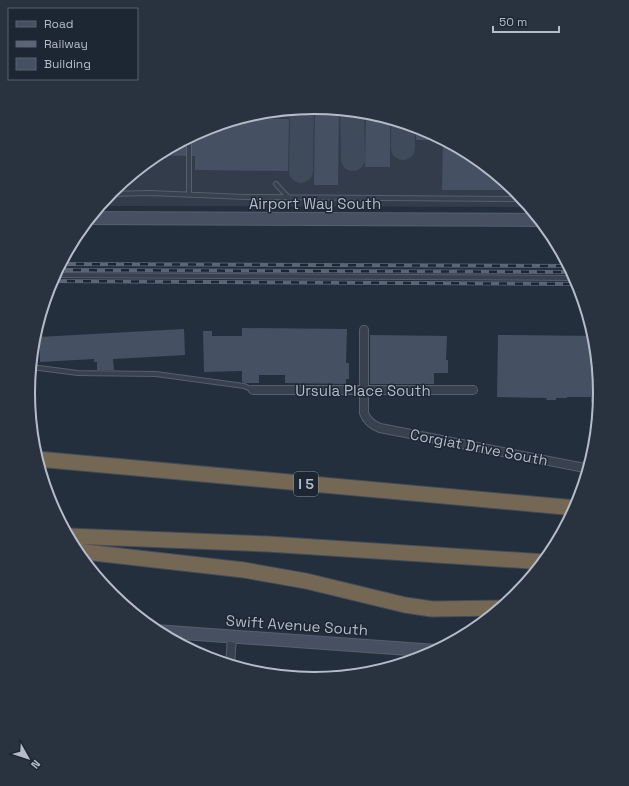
<svg xmlns="http://www.w3.org/2000/svg" width="629" height="786" font-family="'Space Grotesk',sans-serif">
	<style>
		.airport { fill: #323c4b }
		.lines { fill: none; stroke-linecap: round; stroke-linejoin: round }
		.taxiway { stroke: #3f4a5a; stroke-width: 24 }
		.building { fill: #455162 }
		.lane-casing { stroke: #565f6c; stroke-width: 6 }
		.street-casing { stroke: #565f6c; stroke-width: 10 }
		.secondary-casing { stroke: #565f6c; stroke-width: 14 }
		.highway-casing { stroke: #434c59; stroke-width: 17 }
		.lane { stroke: #38414e; stroke-width: 4 }
		.street { stroke: #38414e; stroke-width: 8 }
		.secondary { stroke: #465061; stroke-width: 12 }
		.highway { stroke: #746855; stroke-width: 15 }
		.rail-casing { stroke: #5a6575; stroke-width: 4 }
		.rail { stroke: #1d2633; stroke-width: 2.5; stroke-dasharray: 8; stroke-linecap: butt }
		.labels { text-anchor: middle; dominant-baseline: central; stroke-width: 3; stroke-linejoin: round; paint-order: stroke }
		.shield { fill: #1d2633; stroke: #878f9c; stroke-width: 1 }
		.shield-label { font-size: 14px; font-weight: bold; fill: #b4bcc9 }
		.street-label { font-size: 15px; fill: #b4bcc9; stroke: #1d2633 }
		.rim { fill: none; stroke: #b4bcc9; stroke-width: 2 }
	</style>
	<rect width="100%" height="100%" fill="#242f3e"/>
	<path class="airport" d="M 315,107 L 371,112 L 424,128 L 474,155 L 517,191 L 531,207 L 99,206 L 112,190 L 156,155 L 205,128 L 259,112 Z"/>
	<g class="lines">
		<path class="taxiway" d="M 352,110 L 353,159
			M 403,122 L 403,148
			M 301,171 L 302,108"/>
	</g>
	<path class="building" d="M 315,107 L 339,109 L 338,185 L 314,185 Z
		M 366,112 L 390,118 L 390,167 L 365,167 Z
		M 247,115 L 247,119 L 289,119 L 288,171 L 195,170 L 195,156 L 192,156 L 192,135 L 205,128 Z
		M 416,126 L 432,133 L 432,140 L 416,140 Z
		M 186,139 L 186,156 L 156,155 L 163,151 Z
		M 443,141 L 448,141 L 474,155 L 517,190 L 442,190 Z
		M 242,328 L 347,329 L 346,363 L 349,363 L 349,379 L 346,379 L 346,384 L 285,383 L 285,375 L 259,375 L 259,383 L 245,383 L 242,382 L 242,371 L 204,372 L 203,331 L 212,331 L 212,336 L 242,336 Z
		M 184,329 L 185,355 L 113,359 L 114,370 L 97,370 L 97,362 L 94,362 L 94,359 L 40,362 L 39,337 Z
		M 370,335 L 447,336 L 446,360 L 448,360 L 448,373 L 434,373 L 434,384 L 370,384 Z
		M 498,335 L 595,336 L 601,393 L 600,402 L 591,402 L 591,397 L 567,397 L 567,398 L 556,398 L 556,400 L 546,400 L 547,398 L 497,397 Z"/>
	<g class="lines">
		<g class="lane-casing">
			<path id="lane" d="M 276,184 L 288,197
				M 109,194 L 150,193 L 245,197 L 524,199
				M 189,195 L 189,137
				M 54,275 L 576,278
				M 31,367 L 78,373 L 156,374 L 244,386 L 253,390"/>
		</g>
		<g class="street-casing">
			<path id="street" d="M 364,330 L 364,413 C 367,421 372,425 380,428 L 590,469
				M 253,390 L 473,390
				M 230,665 L 232,637"/>
		</g>
		<g class="secondary-casing">
			<path id="secondary" d="M 89,218 L 541,220
				M 155,631 L 437,651"/>
		</g>
		<g class="highway-casing">
			<path id="highway" d="M 37,459 L 576,508
				M 68,536 L 268,544 L 545,562
				M 76,551 L 244,570 L 306,581 L 405,605 L 432,609 L 502,608"/>
		</g>
		<use href="#lane" class="lane"/>
		<use href="#street" class="street"/>
		<use href="#secondary" class="secondary"/>
		<use href="#highway" class="highway"/>
		<g class="rail-casing">
			<path id="rail" d="M 60,264 L 570,266
				M 57,270 L 573,272
				M 51,281 L 579,284"/>
		</g>
		<use href="#rail" class="rail"/>
	</g>
	<g class="labels">
		<rect class="shield" x="294" y="472" width="24" height="24" rx="3"/>
		<g class="shield-label">
			<text x="306" y="484">I 5</text>
		</g>
		<g class="street-label">
			<text x="315" y="203">Airport Way South</text>
			<text x="363" y="390">Ursula Place South</text>
			<text transform="translate(479 447) rotate(11)">Corgiat Drive South</text>
			<text transform="translate(297 625) rotate(4)">Swift Avenue South</text>
		</g>
	</g>
	<path d="M0 0H629V786H0ZM35 393a279 279 0 1 1 558 0a279 279 0 1 1-558 0Z" fill="#29323f" fill-rule="evenodd"/>
	<path class="rim" d="M35 393a279 279 0 1 1 558 0a279 279 0 1 1-558 0Z"/>
	<rect x="8" y="8" width="130" height="72" fill="#1d2633" stroke="#59626f"/>
	<rect x="16" y="21" width="20" height="6" fill="#465061" stroke="#59626f"/>
	<text x="44" y="28" font-size="12" fill="#b4bcc9">Road</text>
	<rect x="16" y="41" width="20" height="6" fill="#5a6575" stroke="#59626f"/>
	<text x="44" y="48" font-size="12" fill="#b4bcc9">Railway</text>
	<rect x="16" y="58" width="20" height="12" fill="#455162" stroke="#59626f"/>
	<text x="44" y="68" font-size="12" fill="#b4bcc9">Building</text>
	<g transform="translate(28 758) rotate(129)" stroke="#1d2633" stroke-width="3" paint-order="stroke">
	<path d="M0-3L7 15L0 10L-7 15Z" fill="#b4bcc9"/>
	<text y="-6" font-size="11" font-weight="bold" text-anchor="middle" fill="#b4bcc9">N</text>
	</g>
	<path d="M493 26v6h66v-6" fill="none" stroke="#b4bcc9" stroke-width="2"/>
	<text x="499" y="26" font-size="12" fill="#b4bcc9" stroke="#1d2633" stroke-width="3" paint-order="stroke">50 m</text>
</svg>
